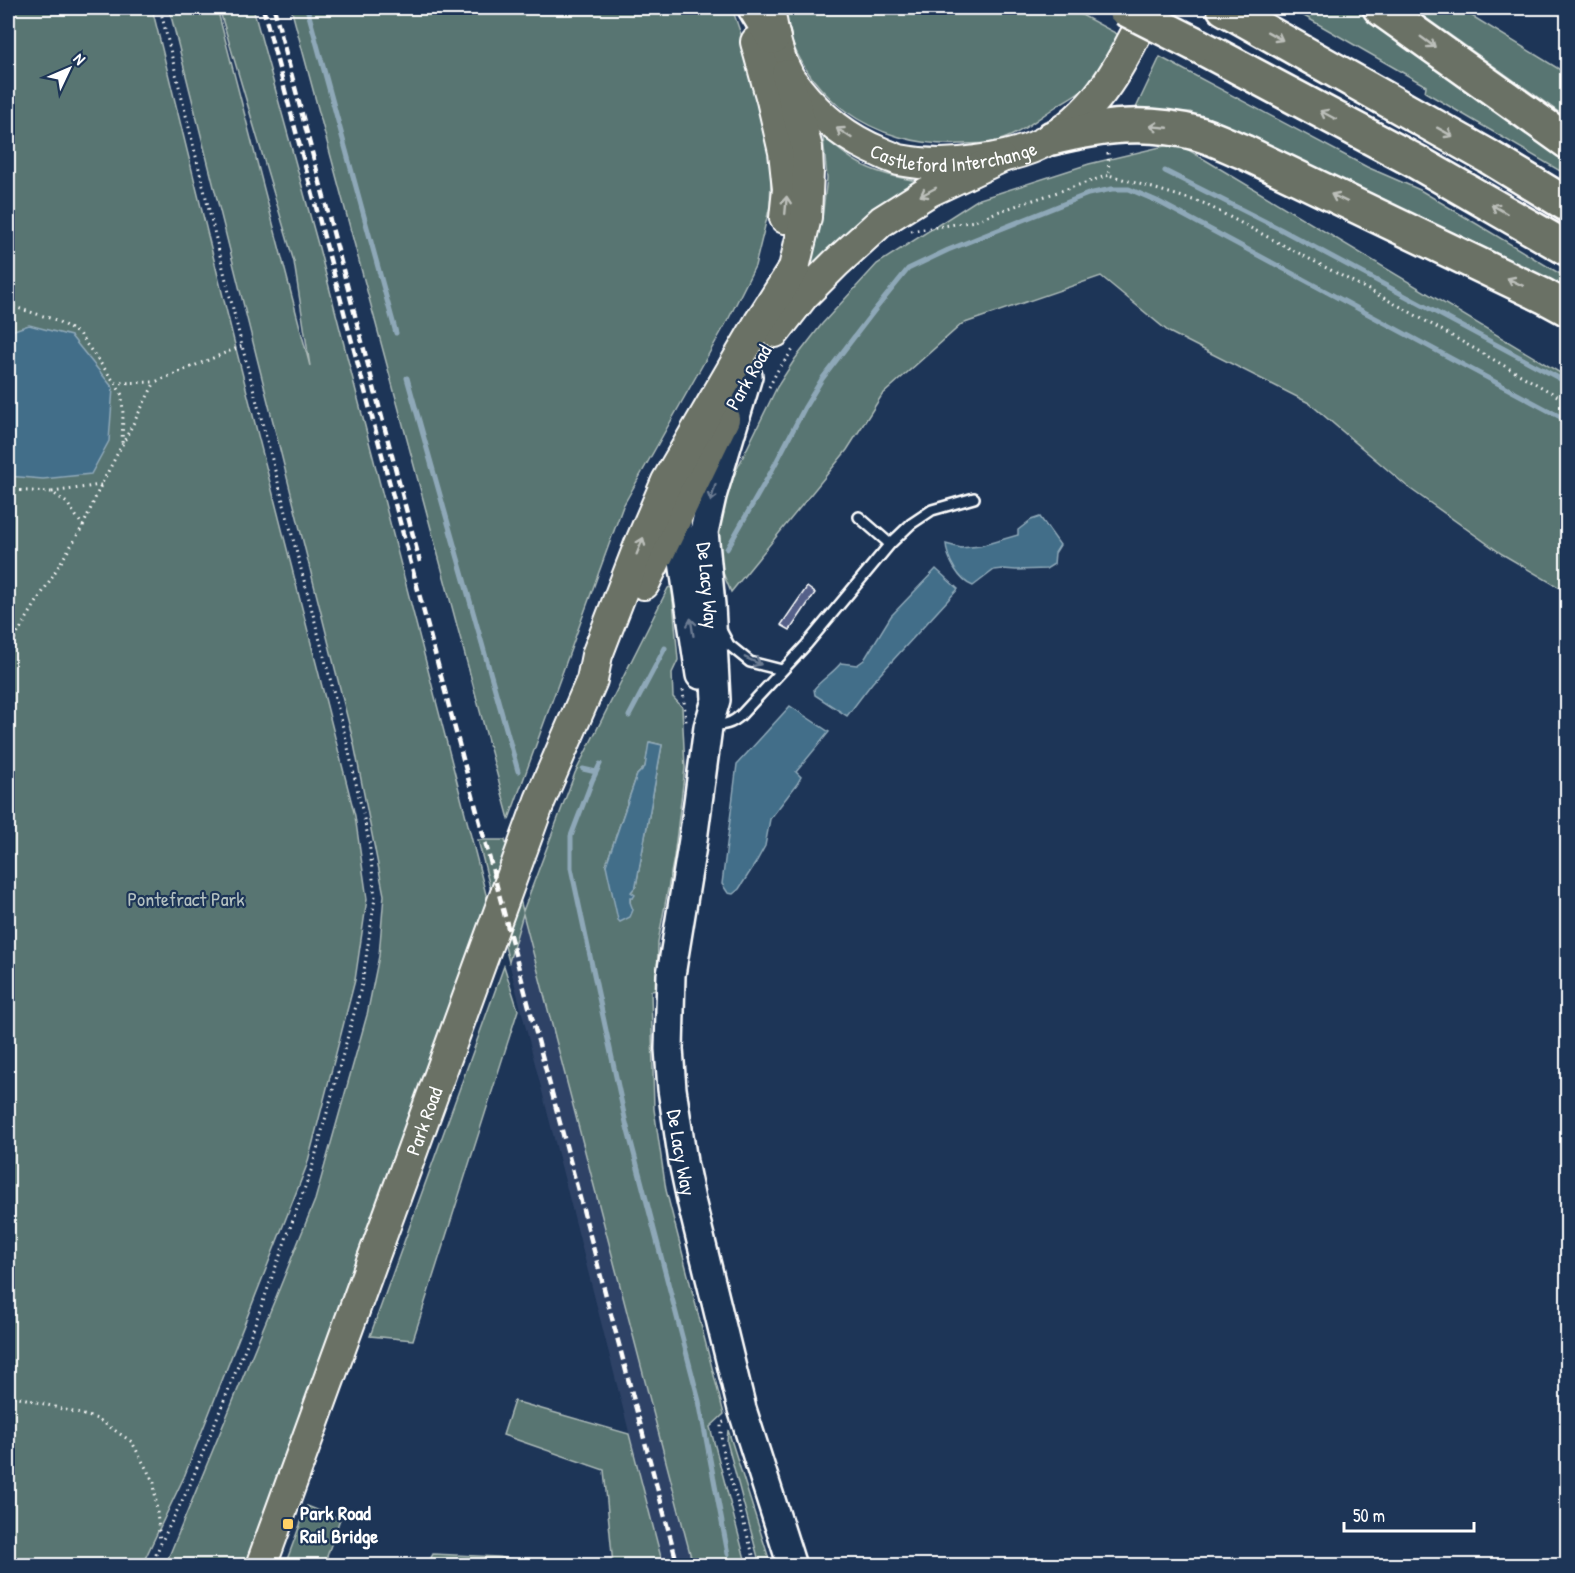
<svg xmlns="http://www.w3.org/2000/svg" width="1575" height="1573" font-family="'Patrick Hand',sans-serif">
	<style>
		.built { fill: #2e4266 }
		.green { fill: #597572; stroke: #acbab8; stroke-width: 1.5; fill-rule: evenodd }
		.water { fill: #436e89; stroke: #8ea8b8; stroke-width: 1.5 }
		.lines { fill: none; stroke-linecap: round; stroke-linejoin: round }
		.stream { stroke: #8ea8b8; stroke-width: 5 }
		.building { fill: #556189; stroke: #fff; stroke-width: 1.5 }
		.lane-casing { stroke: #fff; stroke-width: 14 }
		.secondary-casing { stroke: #fff; stroke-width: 32 }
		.primary-casing { stroke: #fff; stroke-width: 34 }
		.highway-casing { stroke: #fff; stroke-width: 38 }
		.path { stroke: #fff; stroke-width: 3; stroke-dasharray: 1.5 4.5; stroke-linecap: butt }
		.lane { stroke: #1d3557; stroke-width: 9 }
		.secondary { stroke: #1d3557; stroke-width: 27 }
		.primary { stroke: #6a7165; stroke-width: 30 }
		.highway { stroke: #6a7165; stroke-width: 33 }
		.rail { stroke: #fff; stroke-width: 4.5; stroke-dasharray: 9 4.5; stroke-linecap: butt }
		.highway-bridge-casing { stroke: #fff; stroke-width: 38; stroke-linecap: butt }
		.highway-bridge { stroke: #6a7165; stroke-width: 33 }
		.oneway { stroke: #bcbfba }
		.oneway2 { stroke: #6c7c92 }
		.poi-dot { fill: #ffd166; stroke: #1d3557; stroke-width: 2 }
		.labels { text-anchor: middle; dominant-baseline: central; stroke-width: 4.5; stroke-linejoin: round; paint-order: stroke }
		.street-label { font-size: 20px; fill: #fff; stroke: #1d3557 }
		.park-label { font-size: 20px; fill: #b4c1c0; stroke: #1d3557 }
		.poi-label { font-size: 20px; font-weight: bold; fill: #fff; stroke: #1d3557; text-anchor: start }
	</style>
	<rect width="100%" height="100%" fill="#1d3557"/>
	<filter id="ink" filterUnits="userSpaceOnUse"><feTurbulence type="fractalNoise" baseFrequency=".0167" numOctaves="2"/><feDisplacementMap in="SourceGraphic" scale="12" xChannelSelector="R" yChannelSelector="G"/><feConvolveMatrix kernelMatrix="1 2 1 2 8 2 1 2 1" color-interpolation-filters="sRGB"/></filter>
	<g filter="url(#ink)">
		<path class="built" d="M 523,913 L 693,1565 L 663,1565 L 509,962 Z"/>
		<path class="green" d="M 8,8 L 152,8 L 233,337 L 355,816 L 367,899 L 355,980 L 307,1165 L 184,1477 L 142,1565 L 8,1566 Z
			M 169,8 L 217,8 L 310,366 L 294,262 L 219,8 L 253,8 L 319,248 L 489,906 L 336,1317 L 246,1565 L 165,1566 L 276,1297 L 315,1200 L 367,1015 L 379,956 L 384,895 L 354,744 Z
			M 291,8 L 732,8 L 773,128 L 770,206 L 755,266 L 729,318 L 623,506 L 509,819 Z
			M 782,8 L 1069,8 L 1119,35 C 1109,53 1099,74 1084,88 C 1076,95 1066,100 1057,106 C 1037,119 1017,137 993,142 C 983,144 972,144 961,144 C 874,148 798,96 782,8 Z
			M 1290,8 L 1355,8 L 1429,60 L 1567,153 L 1567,175 L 1425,92 L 1426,86 Z
			M 1412,8 L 1459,8 L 1567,74 L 1567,118 Z
			M 1160,57 L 1367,167 L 1420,190 L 1567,278 L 1567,297 L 1460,238 L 1190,112 L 1135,110 Z
			M 823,137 C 834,145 845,155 857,162 C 877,174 903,179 926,182 L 808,275 L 822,218 L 827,178 Z
			M 1177,143 L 1567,377 L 1567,592 L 1502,554 L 1409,488 L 1309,403 L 1169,332 L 1101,276 L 962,324 L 882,395 L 847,450 L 731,592 L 723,573 L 717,531 L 718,519 L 736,471 L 777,387 L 795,359 L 822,324 L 877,264 L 977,200 L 1089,164 Z
			M 670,587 L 672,589 L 678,660 L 672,673 L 673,697 L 682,707 L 685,768 L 674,857 L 658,942 L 657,990 L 651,991 L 654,1109 L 666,1190 L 724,1414 L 710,1427 L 745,1559 L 693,1565 L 523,914 L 509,962 L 478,840 L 505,840 L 523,911 L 575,773 L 668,588 ZM 650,742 L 662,745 L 636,886 L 631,892 L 630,902 L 606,865 L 637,775 L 645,767 Z
			M 504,966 L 518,1010 L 413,1340 L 370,1336 Z
			M 514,1401 L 629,1434 L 663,1565 L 613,1565 L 604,1470 L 503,1435 Z
			M 728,1430 L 771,1565 L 760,1565 L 727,1442 Z
			M 307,1506 L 340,1519 L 324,1565 L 285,1565 Z
			M 433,1554 L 498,1557 L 550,1565 L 427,1565 Z"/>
		<path class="water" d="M 29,325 L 71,336 L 113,388 L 109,441 L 91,474 L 43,479 L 8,476 L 8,332 Z
			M 1040,517 L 1060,545 L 1055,553 L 1054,564 L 1046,569 L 1016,570 L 1003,569 L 994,570 L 973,586 C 959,581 947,559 946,544 L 961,548 L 980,546 L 1018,535 L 1018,530 L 1031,520 Z
			M 936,569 L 958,589 L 872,683 L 847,716 L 815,695 L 814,689 C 822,679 833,673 841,663 L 857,665 L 864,660 L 891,616 Z
			M 790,706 L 829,732 L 796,772 L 801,777 L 797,784 L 770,819 L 765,846 L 755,864 L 739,889 L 733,894 L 728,893 L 722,884 L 737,764 Z
			M 649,742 L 662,745 L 636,886 L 631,892 L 635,895 L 633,898 L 630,898 L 630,902 L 633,910 L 630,917 L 620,922 L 618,920 L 606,865 L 637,775 L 645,767 Z"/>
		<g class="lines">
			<path class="stream" d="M 307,8 L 396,333
				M 1165,171 L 1282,230 L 1568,383
				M 407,378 L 518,771
				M 727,549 L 771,472 L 805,407 L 822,379 L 874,311 L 908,269 L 948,250 L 1088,194 L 1112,189 L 1129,189 L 1157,201 L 1568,421
				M 629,716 L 665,648
				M 600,764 L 592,781 L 571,836 L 571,868 L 626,1123 L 699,1401 L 728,1554
				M 583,769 L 596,772"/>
		</g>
		<path class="building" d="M 807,587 L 815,593 L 790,630 L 781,625 Z"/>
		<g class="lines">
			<g class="lane-casing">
				<path id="lane" d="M 859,517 L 890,544
					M 721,630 L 729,645 L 750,662 L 782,670
					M 711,726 C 723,725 732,724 741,715 L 806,645 L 890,544 L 911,524 L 932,510 L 974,498"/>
			</g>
			<g class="secondary-casing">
				<g id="secondary">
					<path id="s1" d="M 748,376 L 712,496 L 704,532 L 711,605 L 716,700 L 708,727 L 693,840 L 671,975 L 669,1049 L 672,1089 L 683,1162 L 691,1200 L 742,1409 L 792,1566"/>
					<path d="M 675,508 L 700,675"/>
				</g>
			</g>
			<g class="primary-casing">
				<g id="primary">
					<path id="s2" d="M 770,13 C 773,34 777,54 787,73 C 789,79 794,83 797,88 C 821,118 847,139 882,153 C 888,156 894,158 899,160 C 925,165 951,165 976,161 C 1002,158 1031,151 1053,137 C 1103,105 1124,58 1149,8"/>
					<path d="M 756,42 L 772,100 L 784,152 L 788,189 L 785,218"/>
					<path d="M 775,332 L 803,296 L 836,263 L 882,221 L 928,192 L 1000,158"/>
					<path d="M 644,584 L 724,419"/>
					<path id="s3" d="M 261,1566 L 540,800 L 592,680 L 597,655 L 640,544 L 667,481 L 759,323 L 794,268 L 806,217 L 808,171 L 807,148 L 787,75"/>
				</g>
			</g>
			<g class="highway-casing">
				<path id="highway" d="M 755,8 L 773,37
					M 1224,8 L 1489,157 L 1568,205
					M 1380,8 L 1568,142
					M 1197,45 L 1415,161 L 1568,249
					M 1052,138 C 1102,126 1145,120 1196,133 C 1212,137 1229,146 1244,152 L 1544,296 L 1568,309"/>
			</g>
			<path class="path" d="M 1108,153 L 1109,175 L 1203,203 L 1401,307 L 1568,402
				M 911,231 L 975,221 L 997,212 L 1109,175
				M 8,305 L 56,320 L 79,334 L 115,383 L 155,382 L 242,346
				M 115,383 L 122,395 L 123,415 L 122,443
				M 769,387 L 778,370 L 795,347
				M 8,490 L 52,492 L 67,503 L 83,526
				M 52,492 L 101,485
				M 8,649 L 83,526 L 101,485 L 155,382
				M 683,690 L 686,722
				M 8,1394 L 98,1419 L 132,1442 L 154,1483 L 160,1541
				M 724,1422 L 721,1423 L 721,1435 L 723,1453 L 754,1558 L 754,1565 L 751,1566
				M 151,1566 L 161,1543 L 189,1487 L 253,1329 L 312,1168 L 362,984 L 375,898 L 369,841 L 346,739 L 242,346 L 160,8"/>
			<use href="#lane" class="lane"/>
			<use href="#secondary" class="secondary"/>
			<use href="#primary" class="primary"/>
			<use href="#highway" class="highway"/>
			<path class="rail" d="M 263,8 L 678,1566
				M 274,8 L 420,562"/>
			<g class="highway-bridge-casing">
				<path id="highway-bridge" d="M 1124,8 L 1197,45"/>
			</g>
			<use href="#highway-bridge" class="highway-bridge"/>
		</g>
		<defs><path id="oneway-shaft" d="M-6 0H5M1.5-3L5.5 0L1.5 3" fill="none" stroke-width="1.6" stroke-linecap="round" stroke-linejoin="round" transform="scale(1.5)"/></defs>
		<g class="oneway">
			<use href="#oneway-shaft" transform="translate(1275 36) rotate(29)"/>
			<use href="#oneway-shaft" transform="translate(1428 42) rotate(36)"/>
			<use href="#oneway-shaft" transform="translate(1328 115) rotate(-152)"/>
			<use href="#oneway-shaft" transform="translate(1159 127) rotate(-175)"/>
			<use href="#oneway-shaft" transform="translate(1445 132) rotate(29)"/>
			<use href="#oneway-shaft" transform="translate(844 133) rotate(-147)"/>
			<use href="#oneway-shaft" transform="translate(928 192) rotate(152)"/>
			<use href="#oneway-shaft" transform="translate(1339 198) rotate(-154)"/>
			<use href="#oneway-shaft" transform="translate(786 205) rotate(-85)"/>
			<use href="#oneway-shaft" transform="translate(1499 209) rotate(-150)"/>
			<use href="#oneway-shaft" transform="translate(1515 282) rotate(-154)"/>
			<use href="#oneway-shaft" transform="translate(640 546) rotate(-68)"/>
		</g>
		<g class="oneway2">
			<use href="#oneway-shaft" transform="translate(713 493) rotate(106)"/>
			<use href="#oneway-shaft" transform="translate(692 627) rotate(-99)"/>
			<use href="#oneway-shaft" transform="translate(753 661) rotate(24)"/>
		</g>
	</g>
	<rect class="poi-dot" x="282" y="1518" width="12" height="12" rx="3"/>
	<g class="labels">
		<g class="street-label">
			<text stroke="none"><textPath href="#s2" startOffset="262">Castleford Interchange</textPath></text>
			<text transform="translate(748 377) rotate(-60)">Park Road</text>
			<text stroke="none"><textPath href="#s1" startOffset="216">De Lacy Way</textPath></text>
			<text stroke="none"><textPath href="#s3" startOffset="474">Park Road</textPath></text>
			<text stroke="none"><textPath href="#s1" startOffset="788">De Lacy Way</textPath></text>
		</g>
		<g class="park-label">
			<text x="186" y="898">Pontefract Park</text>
		</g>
		<g class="poi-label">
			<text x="300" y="1512">Park Road<tspan x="300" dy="23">Rail Bridge</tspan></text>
		</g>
	</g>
	<rect width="1575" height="1573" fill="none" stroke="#1d3557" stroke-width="30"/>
	<rect x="15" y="15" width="1545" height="1543" fill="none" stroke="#fff" stroke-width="2" filter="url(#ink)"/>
	<g transform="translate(69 69) rotate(46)" stroke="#1d3557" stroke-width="4.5" paint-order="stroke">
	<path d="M0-4.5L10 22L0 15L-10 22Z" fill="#ffffff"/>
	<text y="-9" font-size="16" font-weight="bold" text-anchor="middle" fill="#ffffff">N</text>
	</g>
	<path d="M1344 1522v9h130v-9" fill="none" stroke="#ffffff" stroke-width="3"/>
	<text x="1353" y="1522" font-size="18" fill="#ffffff" stroke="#1d3557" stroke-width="4.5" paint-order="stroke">50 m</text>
</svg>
